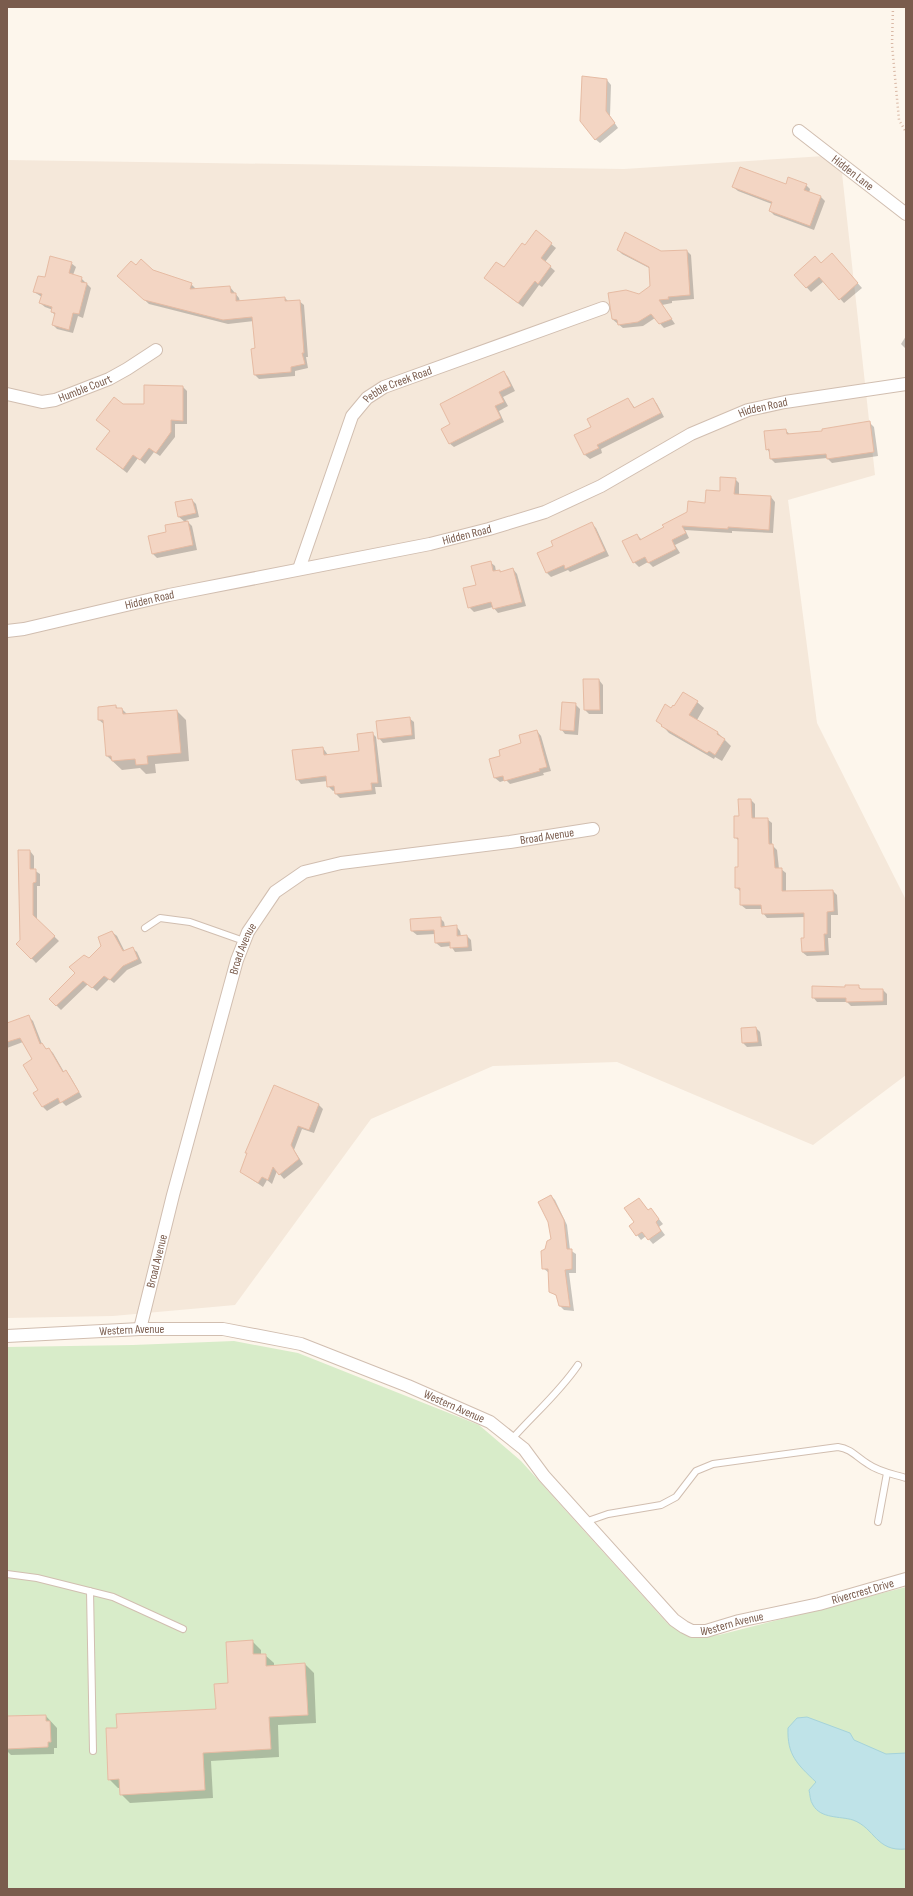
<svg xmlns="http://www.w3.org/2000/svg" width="913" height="1896" font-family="'Sofia Sans Condensed',sans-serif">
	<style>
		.residential { fill: #f5e8da }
		.green { fill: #d8ecc9 }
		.water { fill: #bfe3e8; stroke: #a5d3da }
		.shadow { fill: #0003 }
		.building { fill: #f3d5c3; stroke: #e6bba3 }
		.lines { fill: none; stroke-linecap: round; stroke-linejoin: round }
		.service-casing { stroke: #d1beb0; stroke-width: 8 }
		.minor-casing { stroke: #d1beb0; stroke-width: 14 }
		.path { stroke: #d9b8a5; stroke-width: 2.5; stroke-dasharray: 1 3; stroke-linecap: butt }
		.service { stroke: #fff; stroke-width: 6 }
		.minor { stroke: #fff; stroke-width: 12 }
		.labels { text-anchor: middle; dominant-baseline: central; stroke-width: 3; stroke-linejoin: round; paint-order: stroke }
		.street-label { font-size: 12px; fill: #7a5c4d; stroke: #fffaf3 }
	</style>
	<rect width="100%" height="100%" fill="#fdf6ec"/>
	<path class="residential" d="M 840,155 L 875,475 L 788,500 L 817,723 L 906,900 L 906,1075 L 813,1145 L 617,1062 L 493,1066 L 371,1119 L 235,1305 L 113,1316 L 7,1318 L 7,160 L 624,169 Z"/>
	<path class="green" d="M 234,1341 L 298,1353 L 479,1425 L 521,1461 L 668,1624 L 689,1637 L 719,1635 L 906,1587 L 906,1889 L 7,1889 L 7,1347 L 133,1345 Z"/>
	<path class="water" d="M 807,1717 L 850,1733 L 854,1740 L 886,1754 L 906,1753 L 906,1849 C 876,1852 875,1828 853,1820 C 840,1816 821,1819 813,1805 C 810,1801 810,1794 809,1790 L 816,1782 C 797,1764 787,1755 788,1728 L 797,1718 Z"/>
	<path class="shadow" d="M 607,80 L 611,85 L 610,116 L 618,128 L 600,143 L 595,139 Z
		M 806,185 L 810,189 L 809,193 L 821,197 L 825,201 L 814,230 L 774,215 L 770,211 L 772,204 L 738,191 L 733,187 Z
		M 536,232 L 556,248 L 545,262 L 555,271 L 542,287 L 539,285 L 523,307 L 490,282 L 525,246 Z
		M 618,250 L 661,252 L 687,251 L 691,255 L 694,299 L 672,301 L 672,303 L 662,305 L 675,324 L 664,328 L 655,318 L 643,326 L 623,328 L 612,319 L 651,287 L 651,269 L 622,254 Z
		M 836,259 L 862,288 L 844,303 L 824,281 L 811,292 L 795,275 Z
		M 71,263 L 76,267 L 73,275 L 81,278 L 91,288 L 83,318 L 78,316 L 73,333 L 57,329 L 53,325 L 55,315 L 52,312 L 53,310 L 45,307 L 40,303 L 42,297 L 34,292 L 45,279 Z
		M 136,267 L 191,284 L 195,288 L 195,290 L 230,287 L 239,298 L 240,302 L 285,298 L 289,302 L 299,301 L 304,305 L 308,357 L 306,357 L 308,368 L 295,371 L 295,376 L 259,379 L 255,375 L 256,349 L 254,321 L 228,324 L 149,304 L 123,280 Z
		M 906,336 L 906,349 L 901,344 Z
		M 504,372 L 508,377 L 515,391 L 503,397 L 508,406 L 499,411 L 504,422 L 454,447 L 449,443 L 451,425 Z
		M 183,387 L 187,391 L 187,424 L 175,424 L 175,437 L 160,456 L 154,452 L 145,464 L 138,458 L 127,473 L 97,449 L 111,432 L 97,420 L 123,405 L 145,406 Z
		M 628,399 L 635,408 L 653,399 L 657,404 L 664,417 L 601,449 L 602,453 L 590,459 L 585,455 L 576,436 L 592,427 Z
		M 869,422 L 874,427 L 878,456 L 832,463 L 827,458 L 775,463 L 771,459 L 770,453 L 767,449 L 786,431 L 791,435 L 823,432 Z
		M 735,479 L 739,483 L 739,495 L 771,497 L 775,502 L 773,533 L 732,531 L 732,533 L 685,530 L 689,538 L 675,545 L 680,553 L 653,567 L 648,562 L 639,567 L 634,562 L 637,535 L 642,540 L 706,504 Z
		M 192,500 L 196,504 L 199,517 L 186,520 L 192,526 L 197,550 L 157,558 L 153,554 L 167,532 L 185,522 L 179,517 Z
		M 592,524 L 596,528 L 609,556 L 570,572 L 568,570 L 551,577 L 547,573 L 538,554 L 555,547 Z
		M 490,562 L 495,566 L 496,571 L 499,571 L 501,572 L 513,569 L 517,574 L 526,606 L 498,613 L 493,607 L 474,612 L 469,607 L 477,585 Z
		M 599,680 L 603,685 L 603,714 L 589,714 L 585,710 Z
		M 697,702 L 704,708 L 697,720 L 718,733 L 731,746 L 722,761 L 715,757 L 714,759 L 669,733 L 657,720 L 671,709 Z
		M 575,704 L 580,709 L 578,735 L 565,734 L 561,729 Z
		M 116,706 L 118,709 L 122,709 L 128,715 L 177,711 L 186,720 L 189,761 L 155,764 L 156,773 L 146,774 L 140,768 L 122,770 L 107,756 L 105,725 L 99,720 Z
		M 409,718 L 414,722 L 415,739 L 383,743 L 379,738 Z
		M 537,731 L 541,736 L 551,771 L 543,773 L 544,775 L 510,784 L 506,780 L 500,782 L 495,778 L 490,760 L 502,757 L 523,744 Z
		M 372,733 L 376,737 L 382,787 L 375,787 L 376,794 L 340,798 L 336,794 L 336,790 L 333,791 L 328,786 L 328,781 L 301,784 L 297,779 L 323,748 L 328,755 L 360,752 Z
		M 751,800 L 755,804 L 755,819 L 767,819 L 772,823 L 772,845 L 777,850 L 779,869 L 781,869 L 786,873 L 786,892 L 833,891 L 837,895 L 838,915 L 831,915 L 831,938 L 828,938 L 829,955 L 807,956 L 802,952 L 805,939 L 805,917 L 767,918 L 763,913 L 762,909 L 746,909 L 741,905 L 741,892 L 736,887 L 740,868 L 739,841 L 735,837 L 740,817 Z
		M 30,851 L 34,856 L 34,870 L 40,874 L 40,886 L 37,886 L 37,920 L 59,941 L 36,963 L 18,944 L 21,941 Z
		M 440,918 L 444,922 L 445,927 L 456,926 L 460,931 L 461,936 L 467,936 L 471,940 L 472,951 L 455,952 L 451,946 L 441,947 L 436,943 L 435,934 L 417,935 L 412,931 L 411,920 Z
		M 112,932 L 117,936 L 125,952 L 132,948 L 137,952 L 142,963 L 127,970 L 114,983 L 109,979 L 97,991 L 88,984 L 61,1010 L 50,999 L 102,947 Z
		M 858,986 L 862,990 L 883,990 L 887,994 L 887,1005 L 851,1006 L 847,1002 L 817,1002 L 813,997 Z
		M 29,1017 L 33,1021 L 42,1044 L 47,1050 L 49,1049 L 53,1053 L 64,1072 L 66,1071 L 70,1076 L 82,1097 L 66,1106 L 62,1102 L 47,1111 L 43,1107 L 33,1060 L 23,1042 L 7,1048 L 7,1024 Z
		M 756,1028 L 760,1032 L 762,1046 L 747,1047 L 743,1043 Z
		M 318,1104 L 323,1109 L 314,1133 L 302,1129 L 294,1150 L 303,1164 L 284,1179 L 277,1171 L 272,1184 L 267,1180 L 263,1187 L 241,1172 L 248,1154 Z
		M 551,1196 L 555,1200 L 567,1225 L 570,1250 L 576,1254 L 576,1273 L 569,1273 L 574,1311 L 564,1310 L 560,1306 L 558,1297 L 550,1291 L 549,1273 L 543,1268 L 546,1250 L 552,1239 Z
		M 639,1199 L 649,1211 L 651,1209 L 663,1224 L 659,1227 L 665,1235 L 653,1244 L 646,1236 L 641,1240 L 630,1226 L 635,1222 Z
		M 252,1641 L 261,1650 L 261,1655 L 265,1655 L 274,1663 L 274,1666 L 305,1664 L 314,1673 L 316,1723 L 278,1725 L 279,1757 L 211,1761 L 213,1798 L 130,1803 L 121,1794 L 121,1788 L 118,1788 L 109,1779 L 118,1729 L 217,1710 Z
		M 46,1716 L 57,1728 L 57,1748 L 54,1748 L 54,1754 L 11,1755 L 7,1751 L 7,1717 Z"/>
	<path class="building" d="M 582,76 L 607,79 L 606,111 L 615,123 L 595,140 L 580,121 Z
		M 740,167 L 786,184 L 788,177 L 807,184 L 804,190 L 821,196 L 810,226 L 769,211 L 772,202 L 732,187 Z
		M 536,230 L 552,243 L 541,258 L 551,266 L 538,284 L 535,281 L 518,303 L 484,278 L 496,262 L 504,267 L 522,243 L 525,245 Z
		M 625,232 L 661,251 L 687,250 L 690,295 L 668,297 L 669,299 L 659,300 L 672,319 L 659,324 L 651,314 L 638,322 L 618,325 L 617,320 L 612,319 L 608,293 L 626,290 L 639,294 L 650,286 L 649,267 L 617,250 Z
		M 832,253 L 858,283 L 839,300 L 819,277 L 806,288 L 794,275 L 815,256 L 821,263 Z
		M 50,256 L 72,262 L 69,273 L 82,277 L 81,282 L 87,283 L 79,314 L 73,313 L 69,330 L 52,325 L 55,313 L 51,312 L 52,307 L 39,303 L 42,294 L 33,292 L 38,276 L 45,277 Z
		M 141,259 L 153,270 L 192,283 L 190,289 L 230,286 L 231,293 L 236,293 L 236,301 L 285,297 L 285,301 L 300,300 L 304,353 L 302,353 L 305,364 L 291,367 L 291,372 L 254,375 L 251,349 L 255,348 L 252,317 L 223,320 L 144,300 L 117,276 L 131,261 L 136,265 Z
		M 504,371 L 511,386 L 499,392 L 504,402 L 495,406 L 501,418 L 449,444 L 441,429 L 450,424 L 440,404 Z
		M 144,385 L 183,386 L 183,421 L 171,420 L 171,432 L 156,453 L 149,448 L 140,460 L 133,455 L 123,469 L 96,449 L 110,431 L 96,420 L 114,397 L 123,404 L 144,404 Z
		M 628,398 L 634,408 L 653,398 L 661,413 L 597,445 L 599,448 L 584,455 L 574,435 L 591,427 L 587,419 Z
		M 870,421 L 874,452 L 827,459 L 826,454 L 770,459 L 769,449 L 766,450 L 764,431 L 786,429 L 787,434 L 822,431 L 822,429 Z
		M 720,477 L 736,478 L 734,494 L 771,496 L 769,530 L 728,527 L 728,529 L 682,526 L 686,533 L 672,540 L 676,549 L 648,563 L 645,557 L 633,563 L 622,541 L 637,534 L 640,540 L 664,527 L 662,525 L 687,512 L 688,501 L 705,503 L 706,490 L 720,491 Z
		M 192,499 L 196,513 L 178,517 L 175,502 Z
		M 188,521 L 193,545 L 152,554 L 148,536 L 166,532 L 165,525 Z
		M 592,522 L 605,551 L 565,569 L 564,565 L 546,573 L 537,553 L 553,546 L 551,541 Z
		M 491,561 L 493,571 L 500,570 L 500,572 L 513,568 L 522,602 L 493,609 L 491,602 L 468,608 L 463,588 L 476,585 L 471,566 Z
		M 583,679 L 599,679 L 600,710 L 584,710 Z
		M 683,692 L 698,701 L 689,715 L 718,732 L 717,734 L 725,739 L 715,755 L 709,751 L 707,753 L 661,726 L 662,725 L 656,721 L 665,704 L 671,708 L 673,705 L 674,706 Z
		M 562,702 L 576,703 L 574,731 L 560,730 Z
		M 116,705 L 116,708 L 122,708 L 123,714 L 177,710 L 181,753 L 147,756 L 148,764 L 136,765 L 135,759 L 112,761 L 111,756 L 106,756 L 103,720 L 98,720 L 98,707 Z
		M 410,717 L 412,735 L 378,739 L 376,721 Z
		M 537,730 L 547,767 L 539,769 L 540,771 L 504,781 L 503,776 L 494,778 L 489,759 L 500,756 L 499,750 L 521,743 L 519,735 Z
		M 373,732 L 378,783 L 371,783 L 372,790 L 335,794 L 334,786 L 327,787 L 326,776 L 296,780 L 292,750 L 323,747 L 324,755 L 359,751 L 357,734 Z
		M 738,799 L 751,799 L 752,818 L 768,818 L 769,844 L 773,844 L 775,868 L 782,868 L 782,891 L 833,890 L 834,911 L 827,912 L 827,934 L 824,934 L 825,951 L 802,952 L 801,938 L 804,938 L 804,913 L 762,914 L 761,905 L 740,905 L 740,888 L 735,888 L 735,867 L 738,867 L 738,838 L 734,838 L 734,816 L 739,816 Z
		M 18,850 L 30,850 L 30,869 L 36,869 L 36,882 L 33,883 L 33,915 L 55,936 L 31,959 L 16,944 L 20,940 Z
		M 441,917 L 441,927 L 457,925 L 457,936 L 467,935 L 468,947 L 450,948 L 450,942 L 435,943 L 434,930 L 411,931 L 410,919 Z
		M 112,931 L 123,951 L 133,947 L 138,959 L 123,966 L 110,980 L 104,976 L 92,988 L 83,981 L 56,1006 L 49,999 L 75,973 L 69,967 L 84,955 L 89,958 L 101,946 L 98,937 Z
		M 845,985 L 859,985 L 859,988 L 861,989 L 883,989 L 883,1001 L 846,1002 L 846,998 L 812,998 L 812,986 L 845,987 Z
		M 29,1015 L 40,1044 L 42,1043 L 46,1049 L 49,1048 L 63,1072 L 66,1070 L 79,1092 L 60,1103 L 58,1098 L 42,1107 L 33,1093 L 38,1090 L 23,1065 L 32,1059 L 20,1038 L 7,1042 L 7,1023 Z
		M 756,1027 L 758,1042 L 742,1043 L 741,1028 Z
		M 274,1085 L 319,1104 L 309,1130 L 298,1126 L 291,1145 L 299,1159 L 279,1175 L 273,1167 L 268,1180 L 262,1177 L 258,1183 L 240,1172 L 247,1153 L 245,1153 Z
		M 551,1195 L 564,1220 L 567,1249 L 572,1249 L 572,1269 L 565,1270 L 570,1307 L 559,1306 L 556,1295 L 549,1292 L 548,1269 L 542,1269 L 541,1251 L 545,1249 L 547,1241 L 551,1239 L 548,1222 L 538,1202 Z
		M 639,1198 L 648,1210 L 651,1208 L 659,1219 L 656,1222 L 661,1231 L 648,1240 L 642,1232 L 636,1236 L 629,1226 L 634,1222 L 624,1208 Z
		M 253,1640 L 253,1654 L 266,1654 L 266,1666 L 305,1663 L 308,1715 L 269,1717 L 271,1749 L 203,1753 L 205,1790 L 120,1795 L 119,1779 L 108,1780 L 106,1728 L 117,1728 L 116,1714 L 216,1709 L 214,1684 L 228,1683 L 226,1642 Z
		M 46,1715 L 46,1721 L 50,1721 L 51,1742 L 48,1742 L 48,1747 L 7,1749 L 7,1716 Z"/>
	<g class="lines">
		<g class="service-casing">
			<path id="service" d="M 145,928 L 160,918 L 190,922 L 244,941
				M 512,1439 C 534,1414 559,1393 578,1365
				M 585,1522 L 608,1514 L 661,1505 L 676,1497 L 696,1471 L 713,1464 L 838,1447 C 852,1449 856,1457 868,1464 C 879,1472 893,1474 906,1478
				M 878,1522 L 887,1473
				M 7,1574 L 37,1578 L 113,1597 L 183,1629
				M 90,1591 L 93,1751"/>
		</g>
		<g class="minor-casing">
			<g id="minor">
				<path id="s1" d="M 799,131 L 906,214"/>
				<path id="s2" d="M 7,394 L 42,402 L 55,400 L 109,379 L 127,369 L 156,350"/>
				<path id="s3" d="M 299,569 L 352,416 L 367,398 L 384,387 L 603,308"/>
				<path id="s4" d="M 7,631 L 24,629 L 169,595 L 430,544 L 489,529 L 545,512 L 601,486 L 691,434 L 748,410 L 785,402 L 906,384"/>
				<path id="s5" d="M 140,1329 L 173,1195 L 237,960 L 248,932 L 275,892 L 304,872 L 341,863 L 510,842 L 593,829"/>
				<path id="s6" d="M 7,1336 L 140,1329 L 223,1329 L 301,1344 L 408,1386 L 490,1422 L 524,1449 L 544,1476 L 674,1620 L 684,1627 L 692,1631 L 706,1631 L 739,1621 L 819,1604 L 906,1579"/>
			</g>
		</g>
		<path class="path" d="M 893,7 L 892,45 L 899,120 L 906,132"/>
		<use href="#service" class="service"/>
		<use href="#minor" class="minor"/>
	</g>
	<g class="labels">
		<g class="street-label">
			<text stroke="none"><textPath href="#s1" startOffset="68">Hidden Lane</textPath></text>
			<text stroke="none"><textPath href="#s3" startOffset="219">Pebble Creek Road</textPath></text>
			<text stroke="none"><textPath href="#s2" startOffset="81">Humble Court</textPath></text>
			<text stroke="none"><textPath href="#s4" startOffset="794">Hidden Road</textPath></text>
			<text stroke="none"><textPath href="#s4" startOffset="470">Hidden Road</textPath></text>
			<text stroke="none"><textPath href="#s4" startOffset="146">Hidden Road</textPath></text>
			<text stroke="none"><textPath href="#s5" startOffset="741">Broad Avenue</textPath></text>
			<text stroke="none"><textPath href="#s5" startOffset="394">Broad Avenue</textPath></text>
			<text stroke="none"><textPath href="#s5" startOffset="70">Broad Avenue</textPath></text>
			<text stroke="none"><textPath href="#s6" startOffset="125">Western Avenue</textPath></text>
			<text stroke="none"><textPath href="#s6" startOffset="461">Western Avenue</textPath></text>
			<text stroke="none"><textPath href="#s6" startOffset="968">Rivercrest Drive</textPath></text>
			<text stroke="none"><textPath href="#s6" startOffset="833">Western Avenue</textPath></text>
		</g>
	</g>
	<rect width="913" height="1896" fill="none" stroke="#7a5c4d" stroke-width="16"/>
</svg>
